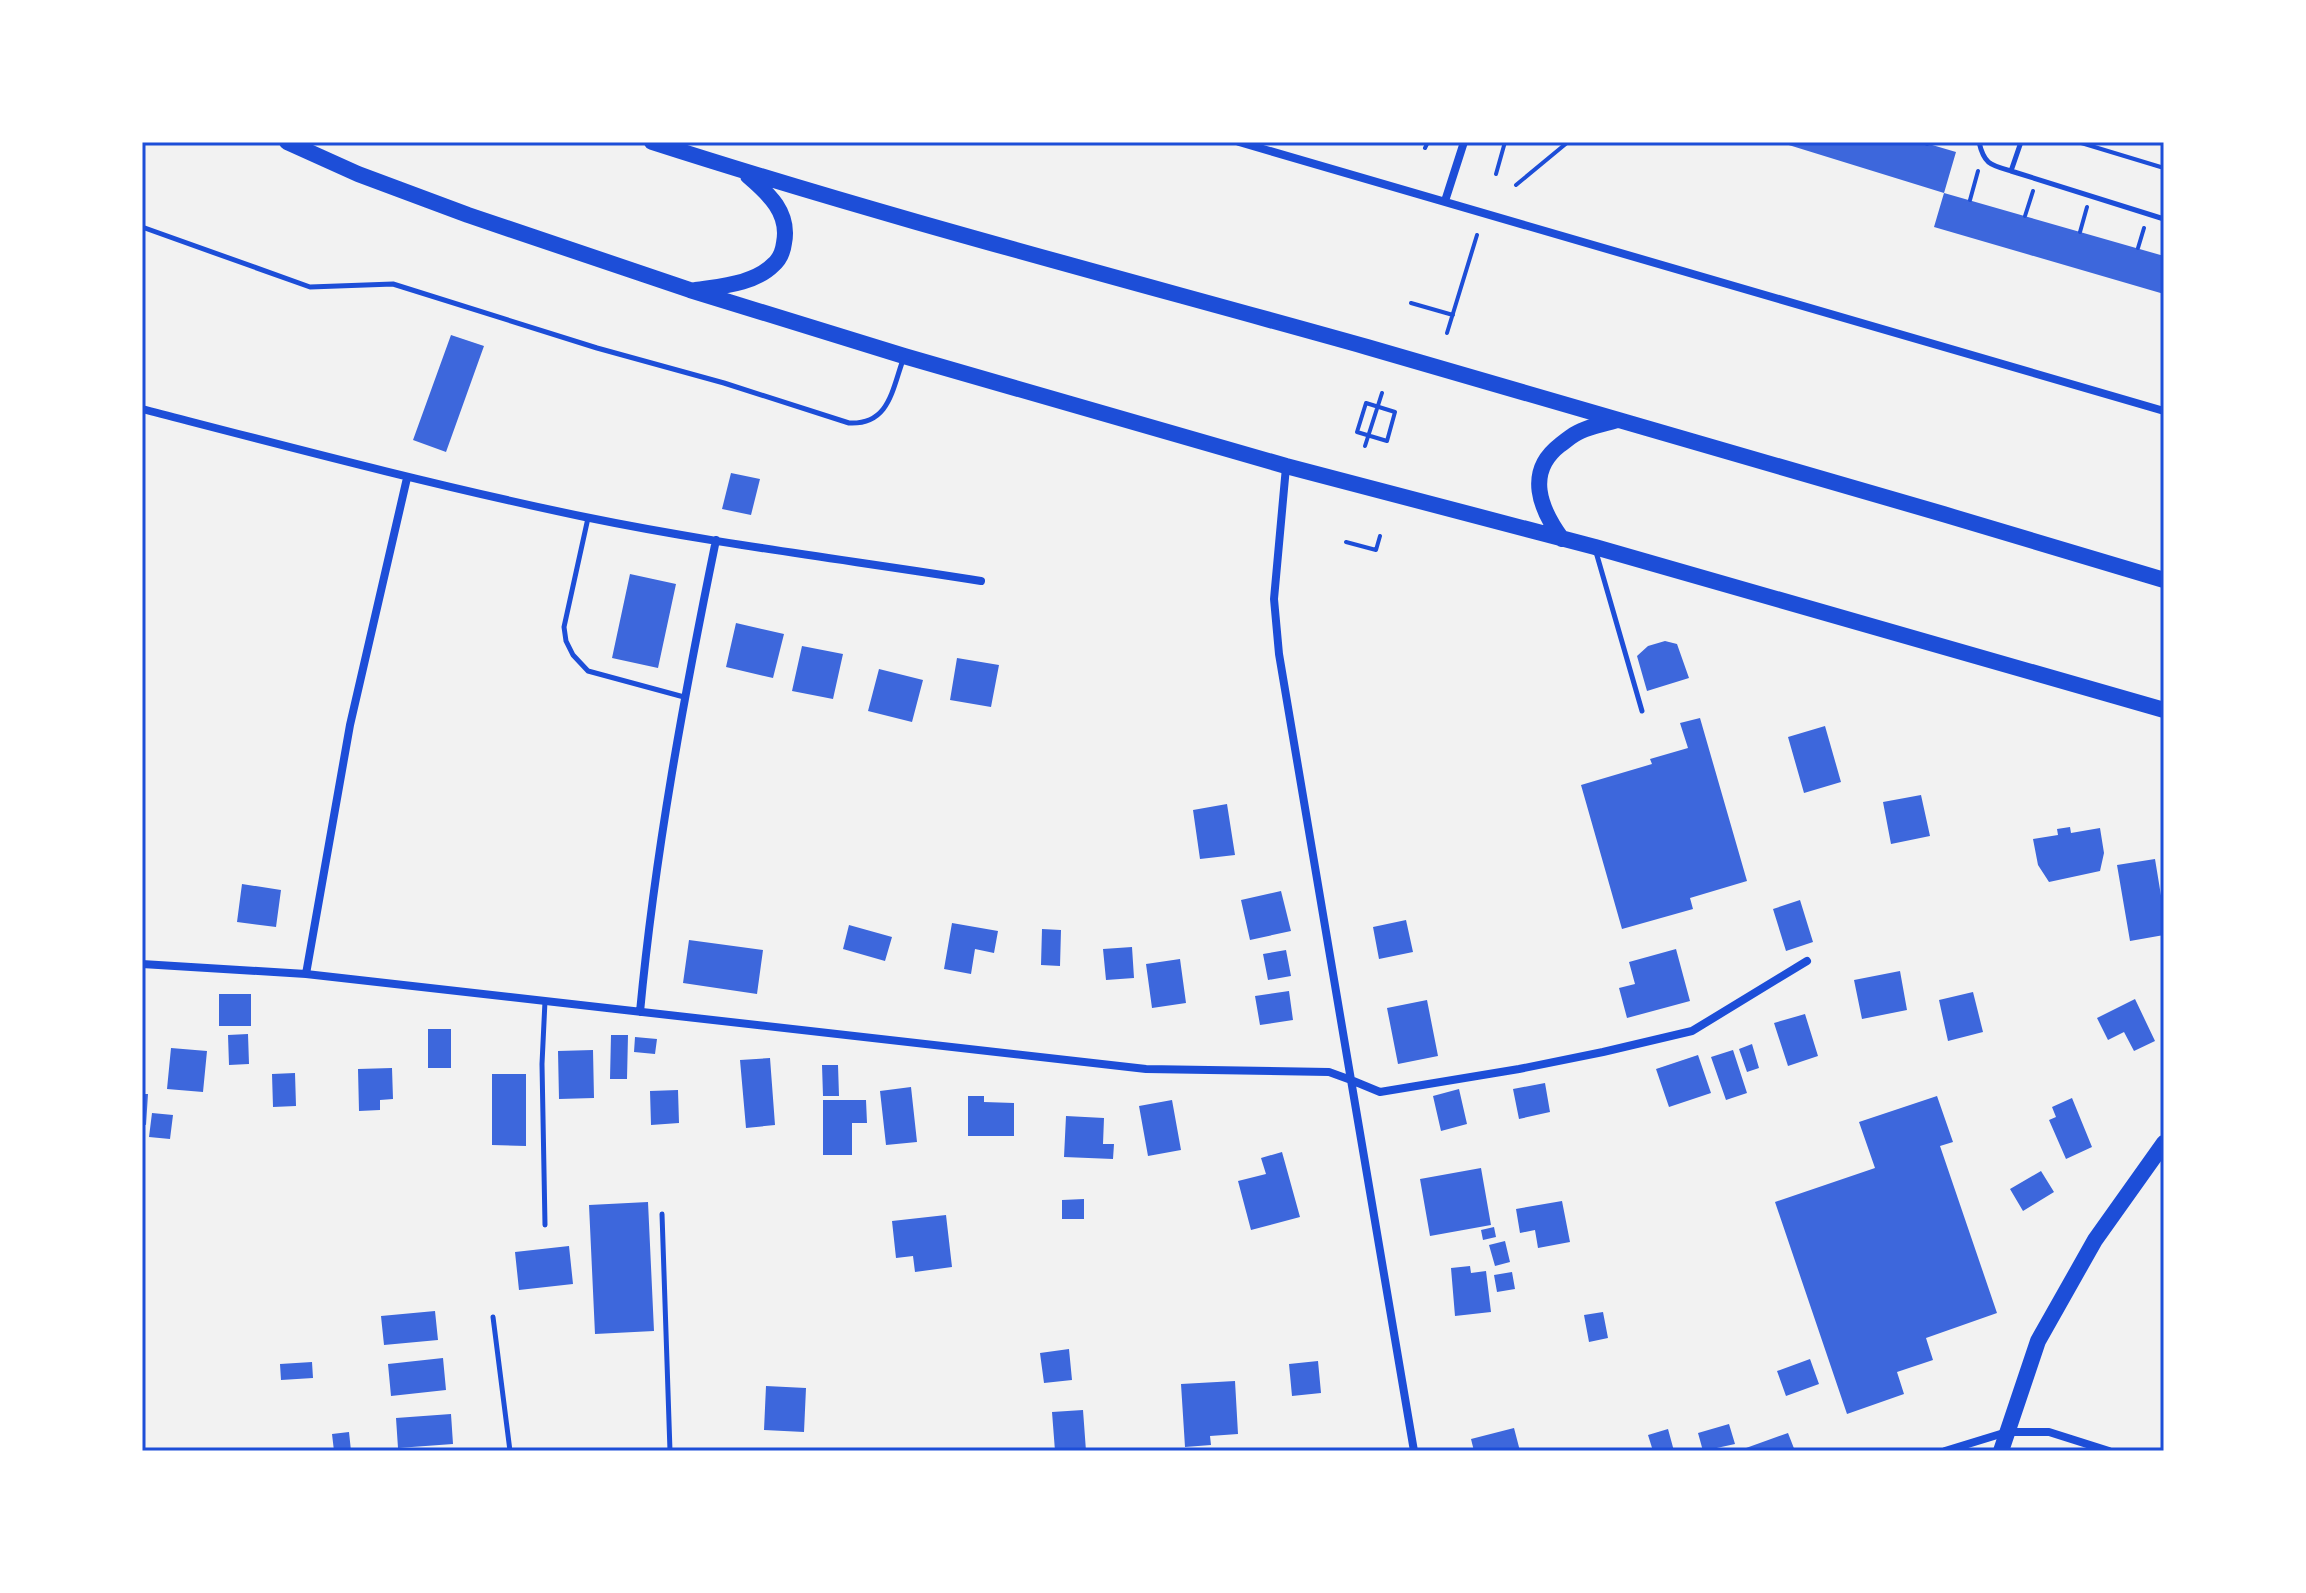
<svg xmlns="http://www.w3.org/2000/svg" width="2306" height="1593" font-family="Bitter,serif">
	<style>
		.building { fill: #3d67dc }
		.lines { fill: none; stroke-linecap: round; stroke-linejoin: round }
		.path { stroke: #1d4ed8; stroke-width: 4 }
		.service { stroke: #1d4ed8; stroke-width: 5 }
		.minor { stroke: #1d4ed8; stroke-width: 8 }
		.primary { stroke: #1d4ed8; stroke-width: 16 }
		.trunk { stroke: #1d4ed8; stroke-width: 16 }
		.neatline { fill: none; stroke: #1d4ed8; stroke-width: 3 }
	</style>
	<rect width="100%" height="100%" fill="#f2f2f2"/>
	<path class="building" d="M 1779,142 L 1922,142 L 1956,152 L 1944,193 Z
		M 1944,193 L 2164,256 L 2164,294 L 1934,227 Z
		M 451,335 L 484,346 L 446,452 L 413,440 Z
		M 731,473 L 760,479 L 751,515 L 722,509 Z
		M 630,574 L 676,584 L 658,668 L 612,658 Z
		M 736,623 L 784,634 L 773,678 L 726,667 Z
		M 1665,641 L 1677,644 L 1689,678 L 1647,691 L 1637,656 L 1648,646 Z
		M 802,646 L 843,654 L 833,699 L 792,691 Z
		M 957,658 L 999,665 L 991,707 L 950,700 Z
		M 879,669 L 923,680 L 912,722 L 868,711 Z
		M 1700,718 L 1747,881 L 1690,898 L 1693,909 L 1622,929 L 1581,785 L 1652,764 L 1650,759 L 1688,748 L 1680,723 Z
		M 1825,726 L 1841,782 L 1804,793 L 1788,737 Z
		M 1921,795 L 1930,836 L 1891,844 L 1883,802 Z
		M 1227,804 L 1235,855 L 1200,859 L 1193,810 Z
		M 2070,827 L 2071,833 L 2100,828 L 2104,853 L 2100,871 L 2049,882 L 2038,865 L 2033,839 L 2058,835 L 2057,829 Z
		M 2155,859 L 2164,914 L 2164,935 L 2130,941 L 2117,865 Z
		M 242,884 L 281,890 L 276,927 L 237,922 Z
		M 1281,891 L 1291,931 L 1250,940 L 1241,900 Z
		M 1800,900 L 1813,942 L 1786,951 L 1773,909 Z
		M 1406,920 L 1413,952 L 1379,959 L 1373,927 Z
		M 952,923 L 998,931 L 994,953 L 975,949 L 971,974 L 944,969 Z
		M 849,925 L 892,937 L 885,961 L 843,949 Z
		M 1042,929 L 1061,930 L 1060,966 L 1041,965 Z
		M 689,940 L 763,950 L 757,994 L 683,983 Z
		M 1132,947 L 1134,978 L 1106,980 L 1103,949 Z
		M 1676,949 L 1690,1001 L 1627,1018 L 1619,988 L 1635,984 L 1629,962 Z
		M 1286,950 L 1291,976 L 1268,980 L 1263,954 Z
		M 1180,959 L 1186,1003 L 1152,1008 L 1146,964 Z
		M 1900,971 L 1907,1010 L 1862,1019 L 1854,980 Z
		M 1289,991 L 1293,1020 L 1260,1025 L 1255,996 Z
		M 1973,992 L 1983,1032 L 1948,1041 L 1939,1000 Z
		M 219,994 L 251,994 L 251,1026 L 219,1026 Z
		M 2135,999 L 2155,1041 L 2134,1051 L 2124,1032 L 2108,1040 L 2097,1018 Z
		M 1427,1000 L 1438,1056 L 1398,1064 L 1387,1008 Z
		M 1805,1014 L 1818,1056 L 1788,1066 L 1774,1023 Z
		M 428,1029 L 451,1029 L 451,1068 L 428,1068 Z
		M 248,1034 L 249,1064 L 229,1065 L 228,1035 Z
		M 611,1035 L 628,1035 L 627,1079 L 610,1079 Z
		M 635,1037 L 657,1039 L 655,1054 L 634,1052 Z
		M 1752,1044 L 1759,1068 L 1747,1072 L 1739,1049 Z
		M 171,1048 L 207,1051 L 203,1092 L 167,1089 Z
		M 593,1050 L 594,1098 L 559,1099 L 558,1051 Z
		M 1733,1050 L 1747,1093 L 1726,1100 L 1711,1057 Z
		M 1698,1055 L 1711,1093 L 1669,1107 L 1656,1069 Z
		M 770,1058 L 775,1125 L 746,1128 L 740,1060 Z
		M 822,1065 L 838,1065 L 839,1096 L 823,1096 Z
		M 392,1068 L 393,1099 L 380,1100 L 380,1110 L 359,1111 L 358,1069 Z
		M 295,1073 L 296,1106 L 273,1107 L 272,1074 Z
		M 492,1074 L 526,1074 L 526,1146 L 492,1145 Z
		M 1545,1083 L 1550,1112 L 1519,1119 L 1513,1089 Z
		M 911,1087 L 917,1142 L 886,1145 L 880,1091 Z
		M 1459,1089 L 1467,1124 L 1441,1131 L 1433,1096 Z
		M 678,1090 L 679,1123 L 651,1125 L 650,1091 Z
		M 142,1094 L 148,1094 L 146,1125 L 142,1124 Z
		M 968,1096 L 984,1096 L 984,1102 L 1014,1103 L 1014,1136 L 968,1136 Z
		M 1937,1096 L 1953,1142 L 1940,1146 L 1997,1313 L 1926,1338 L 1933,1360 L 1897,1372 L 1904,1394 L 1847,1414 L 1775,1202 L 1875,1168 L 1859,1122 Z
		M 2072,1098 L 2092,1147 L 2066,1159 L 2049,1120 L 2056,1117 L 2052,1107 Z
		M 823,1100 L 866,1100 L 867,1123 L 852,1123 L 852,1155 L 823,1155 Z
		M 1172,1100 L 1181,1150 L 1148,1156 L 1139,1106 Z
		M 152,1113 L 173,1115 L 170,1139 L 149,1137 Z
		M 1066,1116 L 1104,1118 L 1103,1144 L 1114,1144 L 1113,1159 L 1064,1157 Z
		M 1282,1152 L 1300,1217 L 1251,1230 L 1238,1181 L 1266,1174 L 1261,1158 Z
		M 1481,1168 L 1491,1225 L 1430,1236 L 1420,1179 Z
		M 2041,1171 L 2054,1192 L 2023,1211 L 2010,1189 Z
		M 1084,1199 L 1084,1219 L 1062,1219 L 1062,1200 Z
		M 1562,1201 L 1570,1242 L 1538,1248 L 1535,1230 L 1520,1233 L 1516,1209 Z
		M 648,1202 L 654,1331 L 595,1334 L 589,1205 Z
		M 946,1215 L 952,1267 L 915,1272 L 913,1256 L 896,1258 L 892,1221 Z
		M 1494,1227 L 1496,1237 L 1483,1240 L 1481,1230 Z
		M 1505,1241 L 1510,1262 L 1495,1266 L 1489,1245 Z
		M 569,1246 L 573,1284 L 519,1290 L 515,1252 Z
		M 1470,1266 L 1471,1273 L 1486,1271 L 1491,1312 L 1455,1316 L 1451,1268 Z
		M 1512,1272 L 1515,1289 L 1497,1292 L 1494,1275 Z
		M 435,1311 L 438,1340 L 384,1345 L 381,1316 Z
		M 1603,1312 L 1608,1338 L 1589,1342 L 1584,1315 Z
		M 1069,1349 L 1072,1380 L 1044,1383 L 1040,1353 Z
		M 443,1358 L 446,1390 L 391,1396 L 388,1364 Z
		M 1810,1359 L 1819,1384 L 1786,1396 L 1777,1371 Z
		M 1318,1361 L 1321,1393 L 1292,1396 L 1289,1364 Z
		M 312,1362 L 313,1378 L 281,1380 L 280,1364 Z
		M 1235,1381 L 1238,1434 L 1210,1436 L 1211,1445 L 1185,1447 L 1181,1384 Z
		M 766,1386 L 806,1388 L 804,1432 L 764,1430 Z
		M 1083,1410 L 1086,1451 L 1055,1451 L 1052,1412 Z
		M 451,1414 L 453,1444 L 398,1448 L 396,1418 Z
		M 1729,1424 L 1735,1444 L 1703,1451 L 1698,1433 Z
		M 1514,1428 L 1520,1451 L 1474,1451 L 1471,1439 Z
		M 1668,1429 L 1674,1451 L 1653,1451 L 1648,1435 Z
		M 349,1432 L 351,1451 L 334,1451 L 332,1434 Z
		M 1788,1433 L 1795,1451 L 1747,1451 L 1746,1448 Z"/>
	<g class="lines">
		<path class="path" d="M 2078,142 L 2164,168
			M 1927,144 L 1928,142
			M 1425,148 L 1428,142
			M 1496,174 L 1505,142
			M 1516,185 L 1568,142
			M 1970,200 L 1978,171
			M 2025,216 L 2033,191
			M 2080,232 L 2087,207
			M 2138,248 L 2144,228
			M 1411,303 L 1453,315
			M 1447,333 L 1477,235
			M 1366,403 L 1395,412 L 1387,441 L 1357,432 Z
			M 1365,446 L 1382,393
			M 1346,542 L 1376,550 L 1380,536"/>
		<path class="service" d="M 1979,142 C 1984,164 1990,165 2011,171 L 2021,142
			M 2011,171 L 2164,219
			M 142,227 L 310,287 L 393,284 L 597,348 L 724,383 L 849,423 C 890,425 892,389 904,357
			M 588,518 L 564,627 L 566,641 L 573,655 L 588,671 L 684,697
			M 1596,552 L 1642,711
			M 545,1001 L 542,1064 L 545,1225
			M 662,1214 L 670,1451
			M 493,1317 L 510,1451"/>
		<path class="minor" d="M 1239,142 L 2164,411
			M 1445,201 L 1464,142
			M 142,409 C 289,447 436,486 585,517 C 716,544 849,560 981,581
			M 1286,467 L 1274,599 L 1279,654 L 1351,1080 L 1380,1092 L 1519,1069 L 1603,1052 L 1692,1031 L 1807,961
			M 142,964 L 306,974 L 1146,1069 L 1329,1072 L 1351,1080 L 1414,1451
			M 306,974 L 350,725 L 407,478
			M 640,1012 C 655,853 684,696 716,540
			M 1945,1451 L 2007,1432 L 2049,1432 L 2109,1451"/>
		<path class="primary" d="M 2001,1451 L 2038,1341 L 2095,1240 L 2164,1143"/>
		<path class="trunk" d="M 287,142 L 358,174 L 468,215 L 690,290 L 904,356 L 1286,466 L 1595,547 L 2164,710
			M 652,142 C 888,218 1128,280 1367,347 C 1633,423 1899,500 2164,580
			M 696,290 C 721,286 754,284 773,265 C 779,260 783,251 784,243 C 790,213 769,194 748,176
			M 1562,539 C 1540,509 1525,472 1560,445 C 1567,440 1573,434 1581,431 C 1592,426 1605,424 1617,420"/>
	</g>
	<rect width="2306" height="1593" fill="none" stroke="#ffffff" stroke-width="288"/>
	<rect x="144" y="144" width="2018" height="1305" class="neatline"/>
</svg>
